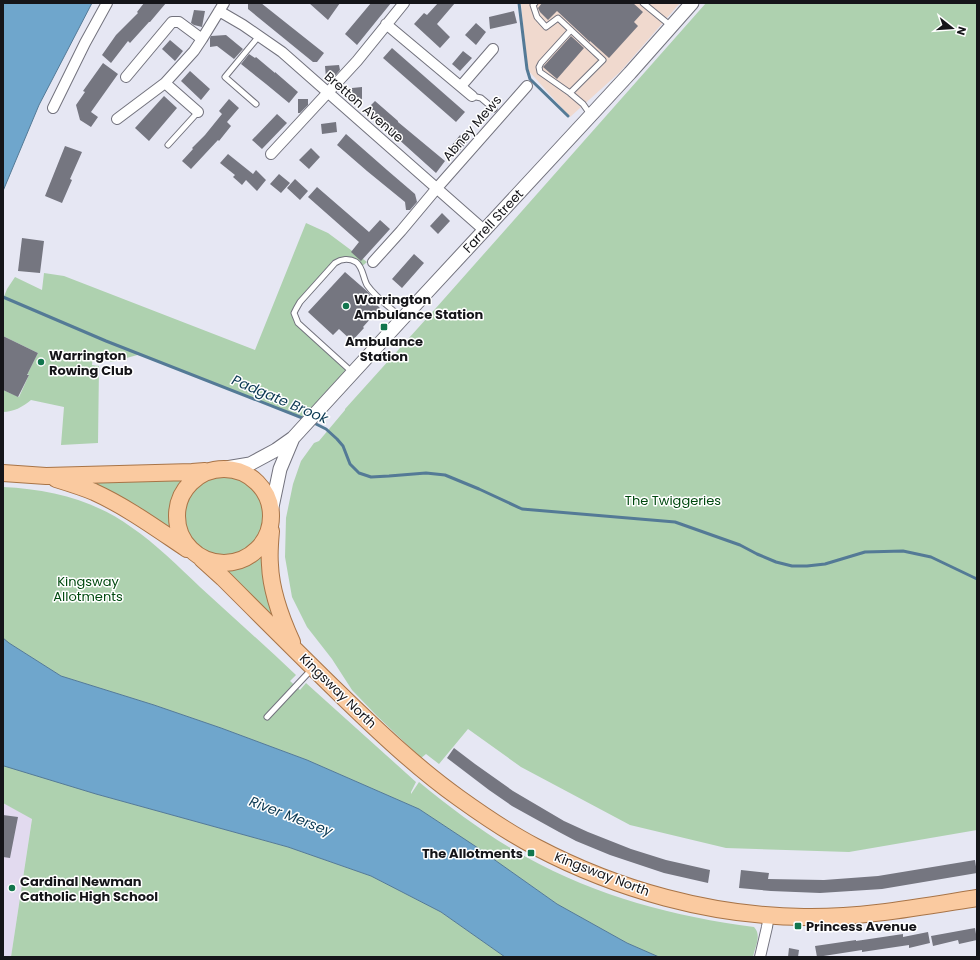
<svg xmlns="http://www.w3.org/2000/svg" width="980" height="960" font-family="Poppins,sans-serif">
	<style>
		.industrial { fill: #f0d9ce }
		.education { fill: #e2daef }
		.green { fill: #aed1af }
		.water { fill: #6fa6cc; stroke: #547a96 }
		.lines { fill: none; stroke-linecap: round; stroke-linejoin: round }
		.stream { stroke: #547a96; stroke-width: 3 }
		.building { fill: #757680 }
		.service-casing { stroke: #72727d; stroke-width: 7 }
		.minor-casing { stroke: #72727d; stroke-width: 12 }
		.tertiary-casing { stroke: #72727d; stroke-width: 15 }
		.primary-casing { stroke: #a87447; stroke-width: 18 }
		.service { stroke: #fff; stroke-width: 5 }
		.minor { stroke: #fff; stroke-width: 10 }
		.tertiary { stroke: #fff; stroke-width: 13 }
		.primary { stroke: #facaa0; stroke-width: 16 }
		.poi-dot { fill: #12754d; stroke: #fff; stroke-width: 1.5 }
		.labels { text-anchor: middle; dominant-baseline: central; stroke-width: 3; stroke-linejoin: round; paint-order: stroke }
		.street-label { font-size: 13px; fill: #151519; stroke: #fff }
		.poi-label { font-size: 13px; font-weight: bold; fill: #151519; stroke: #fff; text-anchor: start }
		.park-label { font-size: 13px; fill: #00490f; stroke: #fff }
		.water-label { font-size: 14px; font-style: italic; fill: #0a3852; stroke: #fff }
	</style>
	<rect width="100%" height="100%" fill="#e6e7f3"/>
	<path class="industrial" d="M 521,3 L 680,3 L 620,72 L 570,117 L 527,69 Z"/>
	<path class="education" d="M 3,803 L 32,818 L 11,957 L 3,957 Z"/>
	<path class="green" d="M 706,3 L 977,3 L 977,830 L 849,852 L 726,848 L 630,825 L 521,767 L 468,729 L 439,764 L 426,754 L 421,758 L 377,716 L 352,690 L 332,659 L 307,627 L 292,597 L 285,557 L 286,518 L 293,484 L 301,461 L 314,443 L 319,441 L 345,410 L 345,409 L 436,308 Z
		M 306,223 L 328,233 L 367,262 L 360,268 L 355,262 L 341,260 L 296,309 L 296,319 L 349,369 L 303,418 L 141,354 L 112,362 L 93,354 L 92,365 L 99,366 L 98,443 L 61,445 L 64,407 L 31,400 C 23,407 13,412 3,412 L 3,390 L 19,397 L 29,375 L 3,363 L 4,361 L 28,373 L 38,353 L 3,336 L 3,299 L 7,289 L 15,277 L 42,290 L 44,273 L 64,276 L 255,350 Z
		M185 516a39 39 0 1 1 78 0a39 39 0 1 1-78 0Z
		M 78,480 L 184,480 C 171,501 167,508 172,533 Z
		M 3,487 C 49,489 94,500 131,527 C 156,544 178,566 200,587 C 232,616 264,645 296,675 L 290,681 L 300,690 L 306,683 L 416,782 L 411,792 L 411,794 L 419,782 C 453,810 488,836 526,857 C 596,896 676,917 754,927 C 762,935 755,947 753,957 L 659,957 L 627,943 L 557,904 L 475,846 L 419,809 L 307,760 L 221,728 L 154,705 L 61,676 L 9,643 L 3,638 Z
		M 264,554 L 287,638 L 225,572 L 240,568 Z
		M 3,765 L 96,794 L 288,847 L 371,876 L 441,912 L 505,957 L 11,957 L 32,819 L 3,803 Z"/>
	<path class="water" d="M 3,3 L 92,3 L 39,105 L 3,191 Z
		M 3,638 L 9,643 L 61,676 L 154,705 L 221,728 L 307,760 L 419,809 L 475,846 L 557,904 L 627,943 L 659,957 L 505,957 L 441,912 L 371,876 L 288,847 L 96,794 L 4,766 L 3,765 Z"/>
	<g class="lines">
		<path class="stream" d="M 519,3 L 527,69 L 530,79 L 568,116
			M 3,297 L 106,341 L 305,419
			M 312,422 L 326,429 L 337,439 L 343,446 L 350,464 L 359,473 L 371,477 L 389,476 L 426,473 L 445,475 L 479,489 L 522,509 L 675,522 L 740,545 L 757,554 L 776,562 L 792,566 L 807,566 L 825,564 L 865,552 L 903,551 L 931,557 L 977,579"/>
	</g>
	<path class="building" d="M 144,3 L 166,3 L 150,22 L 149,22 L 130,43 L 128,41 L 111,63 L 102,55 L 116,35 L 138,13 L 137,12 Z
		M 248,3 L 261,3 L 324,53 L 317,62 L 313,62 L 248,9 Z
		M 309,3 L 340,3 L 328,20 Z
		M 371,3 L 391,3 L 357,45 L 345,34 Z
		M 438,3 L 455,3 L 437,24 L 450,37 L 440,48 L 414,24 L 424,13 L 427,15 Z
		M 542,3 L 633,3 L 643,12 L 634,22 L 638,26 L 609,58 L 590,41 L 590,42 L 557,11 L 548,20 L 540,12 L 538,8 Z
		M 194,10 L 205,11 L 202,27 L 194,25 L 191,23 Z
		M 514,11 L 517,23 L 490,29 L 489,17 Z
		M 476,23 L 486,32 L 476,45 L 465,35 Z
		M 226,35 L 243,49 L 234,59 L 217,46 L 210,47 L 210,38 L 211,36 Z
		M 571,36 L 584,48 L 557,79 L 543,67 Z
		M 170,40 L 183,51 L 175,61 L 162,49 Z
		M 392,48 L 465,112 L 456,122 L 383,58 Z
		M 463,51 L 472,58 L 460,71 L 452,64 Z
		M 249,54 L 255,58 L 256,57 L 275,73 L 275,72 L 298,92 L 289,103 L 266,84 L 241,64 Z
		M 103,63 L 118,74 L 91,112 L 98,117 L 91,127 L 80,120 L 76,105 L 85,92 L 83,91 Z
		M 339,65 L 340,70 L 333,78 L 326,78 L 325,66 Z
		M 190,71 L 210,89 L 201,100 L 181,81 Z
		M 362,87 L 362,102 L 351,102 L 352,88 Z
		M 164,96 L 177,108 L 149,141 L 135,128 Z
		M 229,99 L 239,108 L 227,122 L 231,126 L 219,141 L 218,140 L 191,169 L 182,161 L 193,149 L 192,148 L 205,135 L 222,114 L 219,111 Z
		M 298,99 L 308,99 L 308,105 L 300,113 L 298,113 Z
		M 375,101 L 398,121 L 398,122 L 445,161 L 436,173 L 366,110 Z
		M 277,114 L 287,123 L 262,149 L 252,140 Z
		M 336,122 L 337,132 L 322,134 L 321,124 Z
		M 346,134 L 387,170 L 415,194 L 417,202 L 410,210 L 406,210 L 405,202 L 367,171 L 337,145 Z
		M 460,135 L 467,142 L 455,156 L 448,150 Z
		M 65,146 L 82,152 L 70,179 L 72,180 L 62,203 L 45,196 Z
		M 311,148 L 320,157 L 309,169 L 299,160 Z
		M 228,154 L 253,174 L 256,170 L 266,180 L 257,191 L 246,180 L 242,185 L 233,177 L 235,175 L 220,163 Z
		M 279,174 L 290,183 L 281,193 L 270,184 Z
		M 295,179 L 308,191 L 300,200 L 287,188 Z
		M 317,187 L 369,232 L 380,220 L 390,229 L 361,261 L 351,252 L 359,242 L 308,197 Z
		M 442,213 L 450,221 L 438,234 L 430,226 Z
		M 22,238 L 44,241 L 40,273 L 18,271 Z
		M 414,254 L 424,263 L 402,288 L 392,279 Z
		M 345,272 L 368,292 L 370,295 L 369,297 L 380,308 L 363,327 L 364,328 L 352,341 L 339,329 L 333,335 L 308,312 Z
		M 3,336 L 38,353 L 27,375 L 29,375 L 18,397 L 3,390 Z
		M 454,748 L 475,764 L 513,791 L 564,821 L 588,832 L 631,849 L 666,860 L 710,870 L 708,883 L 664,873 L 610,855 L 576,841 L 559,832 L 512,806 L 489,790 L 447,758 Z
		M 3,815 L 18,817 L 10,858 L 3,857 Z
		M 975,860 L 977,873 L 882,889 L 820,893 L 771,891 L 739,888 L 741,870 L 769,873 L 768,879 L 824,880 L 878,876 Z
		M 975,928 L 977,940 L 959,944 L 958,940 L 933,946 L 931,936 Z
		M 928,932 L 930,943 L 909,948 L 909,945 L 862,952 L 862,950 L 817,957 L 815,946 L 856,940 L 856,941 L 903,934 L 903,937 Z
		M 789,948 L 799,950 L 798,957 L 788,957 Z"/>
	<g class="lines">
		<g class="service-casing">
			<path id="service" d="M 535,3 L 533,5 L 537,17 L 546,27 L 558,18 L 603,60 L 570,93 L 583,104 L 590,114
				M 643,3 L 671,26
				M 570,93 L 540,72 L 539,67 L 541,63 L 571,30
				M 472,96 L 481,98 L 494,109
				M 256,104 L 225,77 L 259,36
				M 168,145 L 198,112
				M 352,372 L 298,323 L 294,313 L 296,309 L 300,302 L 335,263 C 341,259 349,258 356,262 C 363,267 363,278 367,285 C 376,298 391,308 402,318
				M 267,717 L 311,670"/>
		</g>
		<g class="minor-casing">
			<path id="minor" d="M 219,11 L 243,25 L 282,52 L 484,230
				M 386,24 L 472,96
				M 126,77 L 172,22 L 179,22 L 202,39
				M 165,83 L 198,112
				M 461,86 L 493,49
				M 53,108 L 85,43 L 107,3
				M 117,119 L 165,83 L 194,51 L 202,39 L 224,3
				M 271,154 L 357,61 L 404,3
				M 373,262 L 401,231 L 437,188 L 527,86
				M 760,957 L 767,927 L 769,915"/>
		</g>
		<g class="tertiary-casing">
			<path id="tertiary" d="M 226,468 L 250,464 L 276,450 L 293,438 L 403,318 L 630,73 L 692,3
				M 271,512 L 280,469 L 293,438"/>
		</g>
		<g class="primary-casing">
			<path id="primary" d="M177 516a47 47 0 1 1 94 0a47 47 0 1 1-94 0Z
				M 3,473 L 46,476 L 192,472 L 205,471
				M 56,479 C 69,483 82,487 94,492 C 127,507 157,529 187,549
				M 271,531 C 270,542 269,554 270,565 C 271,592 281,618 292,642
				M 202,559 L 223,578 C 262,617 301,656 341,695 C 378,731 417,768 459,798 C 484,816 509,833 536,847 C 618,890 711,916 804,917 C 862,918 920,907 977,898"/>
		</g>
		<use href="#service" class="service"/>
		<use href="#minor" class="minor"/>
		<use href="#tertiary" class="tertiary"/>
		<use href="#primary" class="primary"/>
	</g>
	<g class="poi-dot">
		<circle cx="346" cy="306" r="4"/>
		<rect x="380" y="323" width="8" height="8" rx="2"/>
		<circle cx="41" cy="362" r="4"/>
		<rect x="527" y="849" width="8" height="8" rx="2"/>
		<circle cx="12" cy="888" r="4"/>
		<rect x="794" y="922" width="8" height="8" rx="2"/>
	</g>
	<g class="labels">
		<g class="street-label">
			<text transform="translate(364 107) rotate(41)">Bretton Avenue</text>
			<text transform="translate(472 128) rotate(-49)">Abney Mews</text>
			<text transform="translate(493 221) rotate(-47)">Farrell Street</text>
			<text transform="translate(338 691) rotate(44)">Kingsway North</text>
			<text transform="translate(602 874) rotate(21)">Kingsway North</text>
		</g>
		<g class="poi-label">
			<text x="354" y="299">Warrington<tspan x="354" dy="15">Ambulance Station</tspan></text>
			<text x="384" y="341" text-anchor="middle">Ambulance<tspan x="384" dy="15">Station</tspan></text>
			<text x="49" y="355">Warrington<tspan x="49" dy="15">Rowing Club</tspan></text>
			<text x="523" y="853" text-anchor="end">The Allotments</text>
			<text x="20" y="881">Cardinal Newman<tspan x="20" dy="15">Catholic High School</tspan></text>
			<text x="806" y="926">Princess Avenue</text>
		</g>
		<g class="park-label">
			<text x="673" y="500">The Twiggeries</text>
			<text x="88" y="581">Kingsway<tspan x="88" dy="15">Allotments</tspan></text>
		</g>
		<g class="water-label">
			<text transform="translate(280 399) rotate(23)">Padgate Brook</text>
			<text transform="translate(291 816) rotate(21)">River Mersey</text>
		</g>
	</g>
	<rect width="980" height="960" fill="none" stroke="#151519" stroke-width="8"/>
	<g transform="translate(952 28) rotate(107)" stroke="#ffffff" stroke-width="3" paint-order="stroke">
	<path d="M0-3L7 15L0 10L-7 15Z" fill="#151519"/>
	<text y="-6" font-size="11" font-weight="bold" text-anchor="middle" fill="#151519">N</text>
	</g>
</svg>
